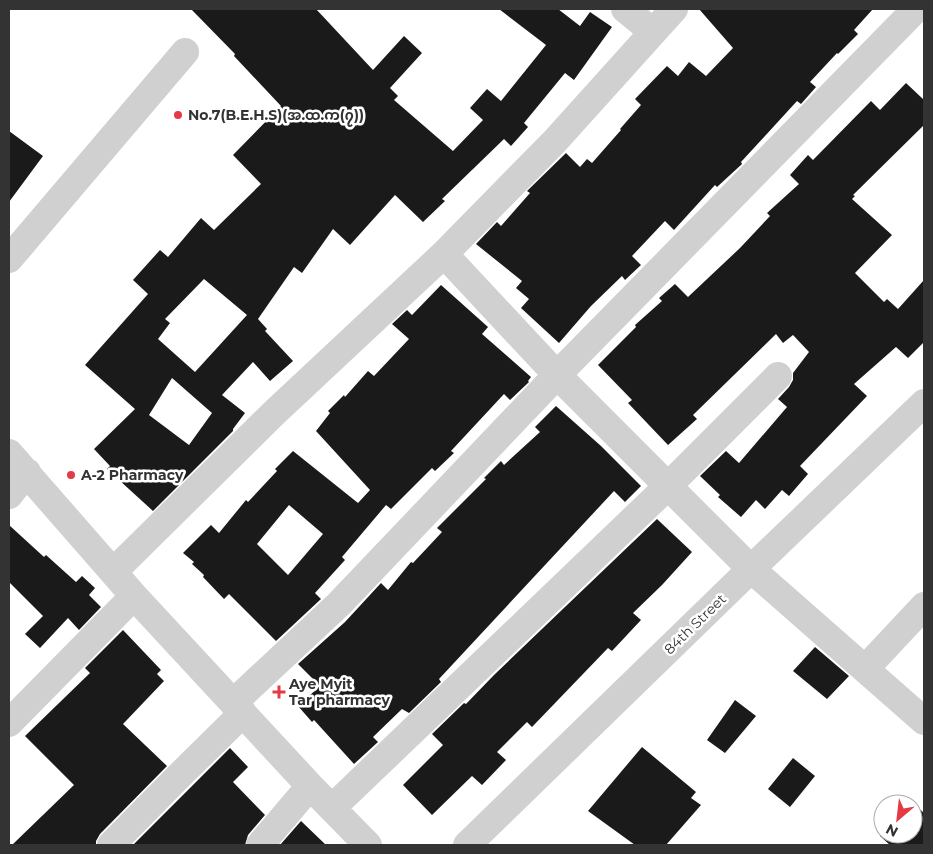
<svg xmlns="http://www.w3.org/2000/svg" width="933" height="854" font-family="Montserrat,'Noto Sans Myanmar',sans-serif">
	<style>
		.building { fill: #1a1a1a; fill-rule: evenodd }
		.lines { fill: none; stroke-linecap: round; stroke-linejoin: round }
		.minor { stroke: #d0d0d0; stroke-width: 28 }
		.poi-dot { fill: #e63946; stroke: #fff; stroke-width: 2 }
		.labels { text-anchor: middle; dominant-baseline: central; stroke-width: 5; stroke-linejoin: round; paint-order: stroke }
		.poi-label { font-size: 14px; font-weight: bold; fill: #333; stroke: #fff; text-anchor: start }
		.street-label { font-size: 14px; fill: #333; stroke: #fff }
	</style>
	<rect width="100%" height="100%" fill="#fff"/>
	<path class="building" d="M 191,9 L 316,9 L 373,70 L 404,36 L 422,53 L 390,88 L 398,96 L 394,100 L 453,151 L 483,120 L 470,108 L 487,89 L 501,101 L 546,45 L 499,9 L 558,9 L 580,26 L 590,12 L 612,27 L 574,80 L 565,73 L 524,123 L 528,127 L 511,146 L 504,139 L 442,199 L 445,201 L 423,222 L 395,195 L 350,245 L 333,229 L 302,273 L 294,267 L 258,319 L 267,329 L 265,331 L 293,361 L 270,381 L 253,362 L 222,395 L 245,413 L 233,429 L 233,431 L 153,511 L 107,469 L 110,466 L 94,449 L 135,409 L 85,365 L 148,294 L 133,280 L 160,250 L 168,257 L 201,218 L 214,230 L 261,184 L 233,155 L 281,106 L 234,56 L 235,54 ZM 204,279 L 247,315 L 195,372 L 158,339 L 170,323 L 165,319 ZM 172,378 L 212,413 L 189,445 L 149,415 Z
		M 699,9 L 873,9 L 854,30 L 858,34 L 838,54 L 837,53 L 810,82 L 816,87 L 801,104 L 797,101 L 741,162 L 742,164 L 717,187 L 715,185 L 674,230 L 665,221 L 632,256 L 641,265 L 625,280 L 622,276 L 591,306 L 559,343 L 521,308 L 529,299 L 516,288 L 522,281 L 476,244 L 497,222 L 501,226 L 530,193 L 527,191 L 566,153 L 580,167 L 587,159 L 592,163 L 621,130 L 620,129 L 641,105 L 635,99 L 667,66 L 678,76 L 689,62 L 706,76 L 733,48 Z
		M 906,83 L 924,100 L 924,125 L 853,195 L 855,196 L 852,199 L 892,235 L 855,273 L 884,302 L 887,299 L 898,309 L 924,280 L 924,342 L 908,358 L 896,347 L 854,384 L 867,396 L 800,466 L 808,474 L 789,496 L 782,490 L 765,509 L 756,500 L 741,517 L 718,497 L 720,495 L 700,476 L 726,451 L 739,463 L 787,407 L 778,399 L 789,387 L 793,380 L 793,373 L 809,352 L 793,335 L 783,343 L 776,334 L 693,415 L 697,419 L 668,445 L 628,403 L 632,400 L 598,365 L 636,327 L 635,325 L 662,301 L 659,298 L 675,284 L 688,297 L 740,248 L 770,216 L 767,213 L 799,184 L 790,175 L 808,155 L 813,160 L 871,101 L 880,110 Z
		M 9,131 L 43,156 L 9,202 Z
		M 441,285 L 488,327 L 482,334 L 531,377 L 528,381 L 529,382 L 510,400 L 504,394 L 451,451 L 454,453 L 435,471 L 432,468 L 391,509 L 386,505 L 342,557 L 345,560 L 315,593 L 321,599 L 276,641 L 229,594 L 224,599 L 203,577 L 204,575 L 192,564 L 194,562 L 183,553 L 211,525 L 219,533 L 246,500 L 248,502 L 277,471 L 275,469 L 293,451 L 358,503 L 370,490 L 316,431 L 330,413 L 328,411 L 344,395 L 345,397 L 368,371 L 374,376 L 409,339 L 392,324 L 407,310 L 412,315 ZM 289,505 L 323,534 L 288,575 L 257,544 Z
		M 556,406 L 601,446 L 641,486 L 625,502 L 614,491 L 439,679 L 441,682 L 409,713 L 402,709 L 373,737 L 378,742 L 354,764 L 314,720 L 312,722 L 298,706 L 320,686 L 298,664 L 345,622 L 381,583 L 388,590 L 411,562 L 413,563 L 442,532 L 437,528 L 486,479 L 484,478 L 501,461 L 504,465 L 540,432 L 535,427 Z
		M 657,519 L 692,552 L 662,585 L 633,613 L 641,620 L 612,651 L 608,648 L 532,727 L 527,722 L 497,752 L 506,760 L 482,785 L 472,776 L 432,815 L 403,785 L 443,745 L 432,734 L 464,703 L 466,704 L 494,675 Z
		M 9,525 L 44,557 L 46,555 L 76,582 L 82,576 L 95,588 L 89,595 L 101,607 L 79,630 L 68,618 L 40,648 L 25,634 L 43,616 L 9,582 Z
		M 123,630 L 161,670 L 157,674 L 164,681 L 123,724 L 167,766 L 100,834 L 96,841 L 96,845 L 12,845 L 74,785 L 25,736 L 90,673 L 85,668 Z
		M 815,647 L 849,676 L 827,699 L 793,671 Z
		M 735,700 L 756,716 L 725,753 L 707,740 Z
		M 642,747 L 696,792 L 691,798 L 701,805 L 666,845 L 635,845 L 588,811 Z
		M 230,748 L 248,767 L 233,782 L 265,815 L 248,835 L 245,845 L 133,845 Z
		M 793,758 L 815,776 L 790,807 L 768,789 Z
		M 912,802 L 924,813 L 924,845 L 890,845 L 880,836 L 883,833 L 913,834 L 913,804 L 910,804 Z
		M 301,821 L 326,845 L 280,845 Z"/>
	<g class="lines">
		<path class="minor" d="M 625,9 L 653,32
			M 444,254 L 557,375 L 751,569 L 924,721
			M 9,259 L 185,52
			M 9,453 L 134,596 L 310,786 L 368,845
			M 9,495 L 27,472
			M 113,572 L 274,413 L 444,254 L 555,141 L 674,9
			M 865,669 L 924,606
			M 233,703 L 339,604 L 557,375 L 916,9
			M 9,723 L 134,596
			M 332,808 L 668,486 L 778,376
			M 111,845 L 178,777 L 243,713
			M 260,845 L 310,786
			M 467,845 L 751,569 L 924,403"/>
	</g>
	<g class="poi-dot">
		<circle cx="178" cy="115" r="5"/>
		<circle cx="71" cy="475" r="5"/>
		<path d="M276.5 684.5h5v5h5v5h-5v5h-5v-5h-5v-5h5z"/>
	</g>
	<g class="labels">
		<g class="poi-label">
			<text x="188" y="115">No.7(B.E.H.S)(အ.ထ.က(၇))</text>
			<text x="81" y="475">A-2 Pharmacy</text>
			<text x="289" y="684">Aye Myit<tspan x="289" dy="16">Tar pharmacy</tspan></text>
		</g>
		<g class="street-label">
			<text transform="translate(695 624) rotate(-44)">84th Street</text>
		</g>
	</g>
	<rect width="933" height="854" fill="none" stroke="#333333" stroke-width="20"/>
	<g transform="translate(898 819) rotate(208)"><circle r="24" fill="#ffffff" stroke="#adadad"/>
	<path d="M0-4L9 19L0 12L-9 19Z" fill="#e63946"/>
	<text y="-8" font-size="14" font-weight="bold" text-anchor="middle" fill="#333333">N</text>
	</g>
</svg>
